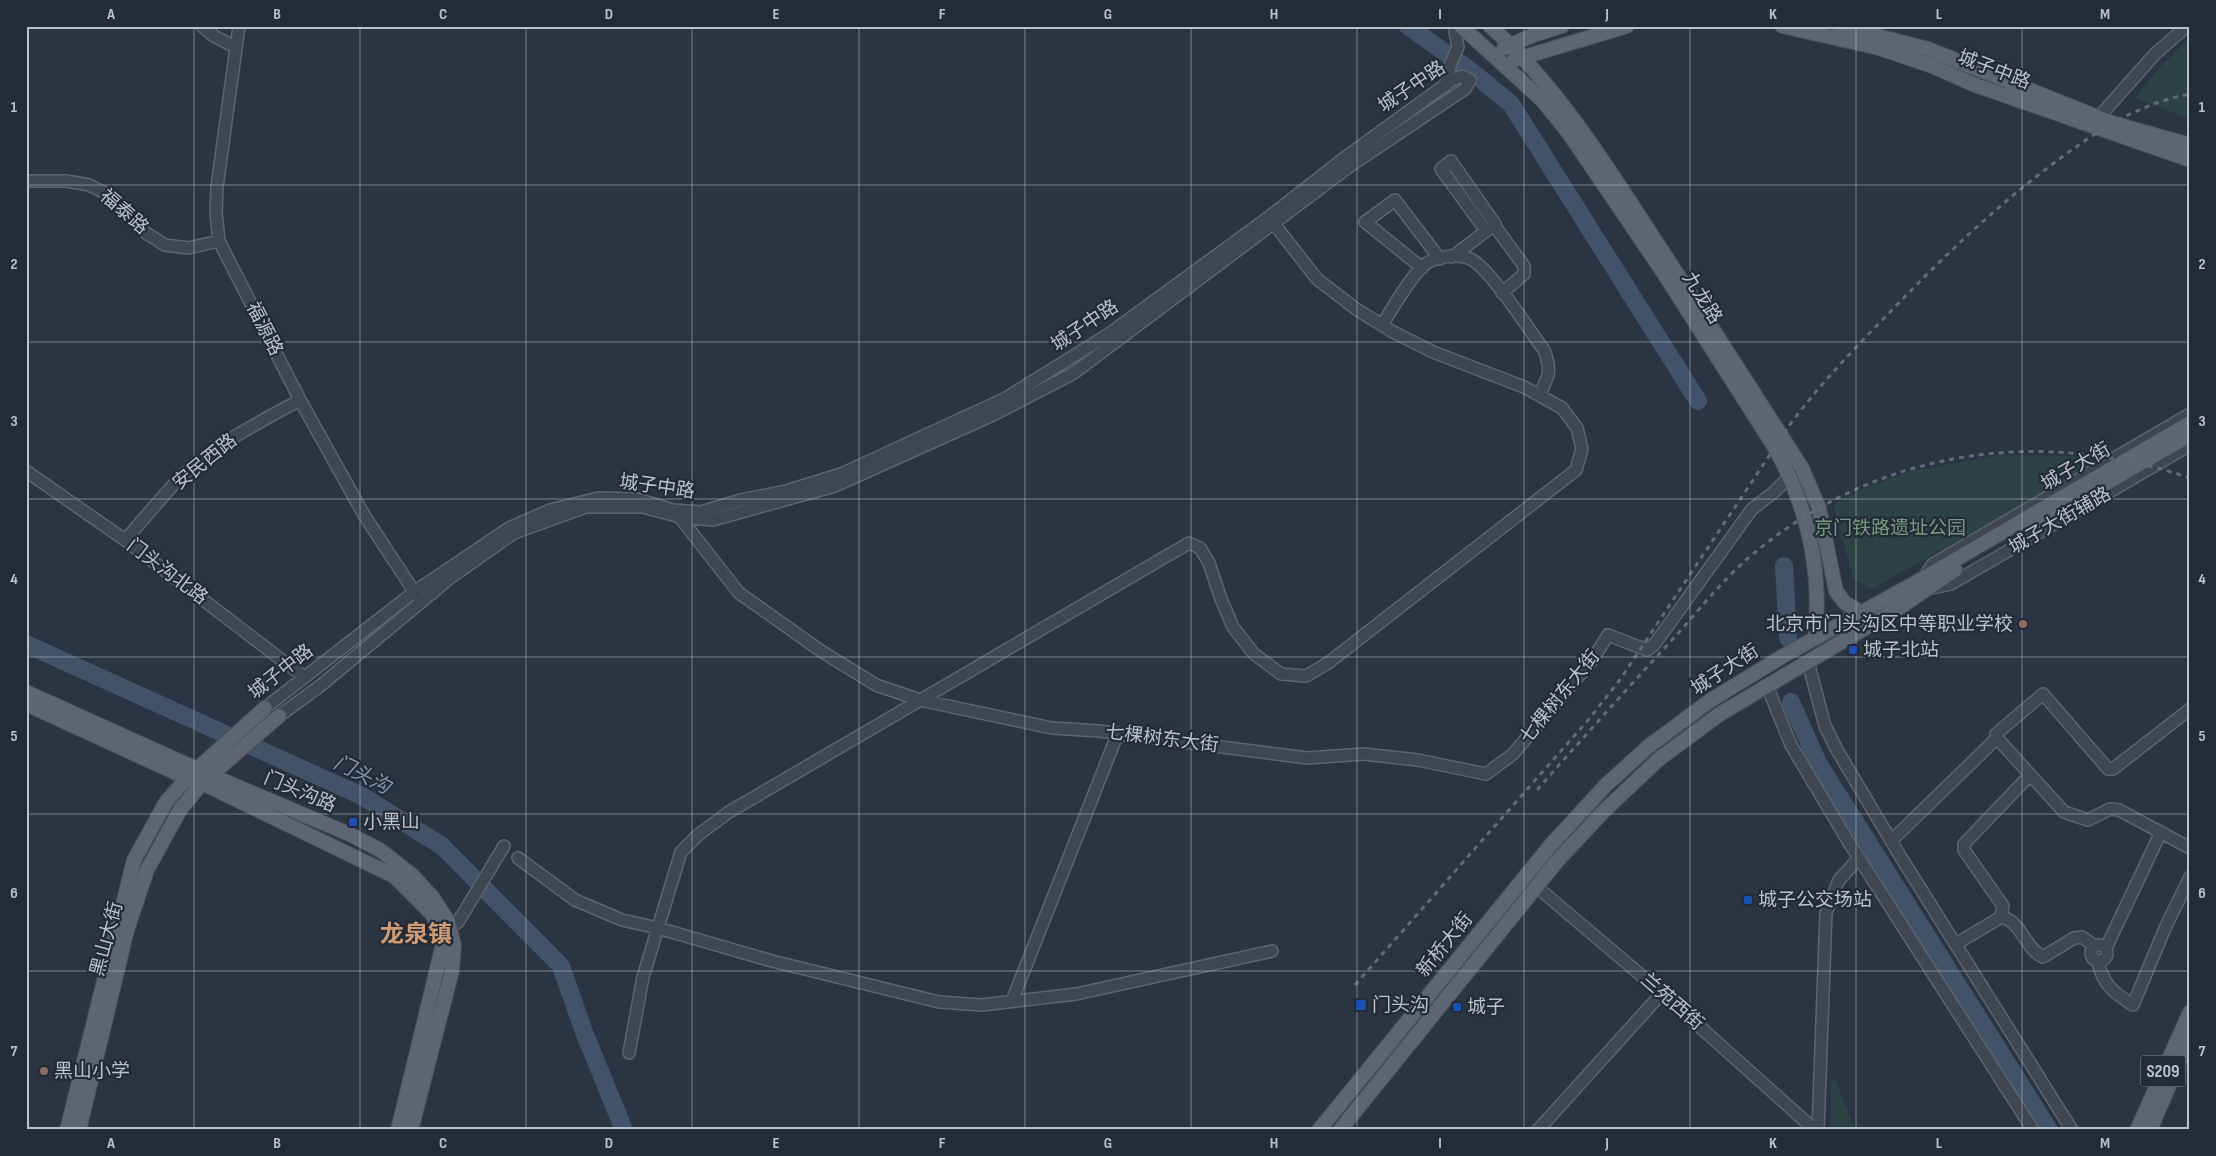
<svg xmlns="http://www.w3.org/2000/svg" width="2216" height="1156" font-family="'Sofia Sans Condensed','Noto Sans SC',sans-serif">
	<style>
		.green { fill: #2d4244 }
		.lines { fill: none; stroke-linecap: round; stroke-linejoin: round }
		.river { stroke: #415269; stroke-width: 18 }
		.minor-casing { stroke: #5c646f; stroke-width: 14 }
		.major-casing { stroke: #484f5b; stroke-width: 16 }
		.minor { stroke: #3e4651; stroke-width: 11 }
		.major { stroke: #5c6571; stroke-width: 14 }
		.rail { stroke: #616a78; stroke-width: 3; stroke-dasharray: 5 5; stroke-linecap: butt }
		.grid { fill: none; stroke: #bbc1cb; stroke-width: 1; stroke-opacity: 0.55 }
		.education-dot { fill: #8d6e63; stroke: #232b37; stroke-width: 2 }
		.transit-dot { fill: #1a4fb4; stroke: #232b37; stroke-width: 2 }
		.labels { text-anchor: middle; dominant-baseline: central; stroke-width: 4.5; stroke-linejoin: round; paint-order: stroke }
		.shield { fill: #232b37; stroke: #8d949f; stroke-width: 1 }
		.shield-label { font-size: 18px; font-weight: bold; fill: #bbc1cb }
		.street-label { font-size: 19px; fill: #bbc1cb; stroke: #232b37 }
		.park-label { font-size: 19px; fill: #759a7d; stroke: #232b37 }
		.poi-label { font-size: 19px; fill: #bbc1cb; stroke: #232b37; text-anchor: start }
		.water-label { font-size: 20px; font-style: italic; fill: #8698b0; stroke: #232b37 }
		.district-label { font-size: 24px; font-weight: bold; fill: #cd9b74; stroke: #232b37 }
		.neatline { fill: none; stroke: #bbc1cb; stroke-width: 2 }
		.grid-label { font-size: 16px; text-anchor: middle; font-weight: bold; fill: #bbc1cb }
	</style>
	<rect width="100%" height="100%" fill="#2a3442"/>
	<path class="green" d="M 2190,37 L 2190,119 L 2135,98 L 2157,70 Z
		M 1998,455 L 2071,456 L 2098,462 L 1872,589 L 1853,578 L 1833,504 L 1868,487 L 1907,472 Z
		M 1831,1081 L 1836,1081 L 1855,1130 L 1831,1130 Z"/>
	<g class="lines">
		<path class="river" d="M 1408,26 L 1471,71 L 1511,104 L 1698,401
			M 1784,566 L 1788,638
			M 26,644 L 362,796 L 442,846 L 561,966 L 584,1032 L 624,1130
			M 1791,702 L 1818,763 L 2049,1130"/>
		<g class="minor-casing">
			<path id="minor" d="M 202,26 L 214,36 L 235,47
				M 239,26 L 217,187 L 216,212 L 219,241 L 300,400 L 364,515 L 417,596
				M 1445,86 L 1451,63 L 1458,47 L 1454,26
				M 2099,117 L 2155,54 L 2187,26
				M 26,181 L 66,181 L 89,185 L 109,195 L 146,233 L 165,245 L 188,248 L 219,241
				M 1494,225 L 1524,266 L 1524,274 L 1502,293
				M 1452,257 L 1494,225 L 1495,224 L 1451,161 L 1441,169 L 1486,231
				M 1422,268 L 1365,222 L 1395,200 L 1440,259
				M 1382,325 C 1392,309 1413,272 1427,263 C 1438,256 1461,253 1472,260 C 1491,270 1529,330 1544,350 C 1552,371 1549,376 1539,395
				M 26,471 L 125,540 L 304,677
				M 678,515 L 739,593 L 821,651 L 876,685 L 920,700 L 1052,728 L 1099,731 L 1307,758 L 1364,754 L 1418,760 L 1486,774 L 1513,754 L 1593,659 L 1608,635 L 1647,650 L 1654,645 L 1752,509 L 1773,493 L 1790,476
				M 125,540 C 143,520 160,499 178,480 C 213,446 257,423 300,400
				M 1924,577 L 1933,564 L 2190,414
				M 1932,588 L 1951,584 L 2190,445
				M 1808,662 L 1825,726 L 1837,750 L 1902,859 L 2072,1130
				M 1767,686 L 1791,745 L 1848,841 L 2033,1130
				M 265,708 L 414,592 L 509,528 L 550,510 L 598,498 L 637,499 L 673,510 L 701,512 L 741,500 L 786,491 L 841,474 L 1006,398 L 1109,334 L 1269,217 L 1343,159 L 1452,80 L 1462,76 L 1470,80 L 1465,89 L 1350,166 L 1074,373 L 995,414 L 835,486 L 713,520 L 680,517 L 643,507 L 586,507 L 514,533 L 450,578 L 320,686 L 279,716
				M 1997,738 L 2064,812 L 2088,820 L 2110,809 L 2119,810 L 2190,848
				M 1891,841 L 1997,738 L 1996,734 L 2043,694 L 2108,769 L 2113,769 L 2190,709
				M 518,858 L 575,900 L 622,920 L 658,928 L 772,961 L 939,1002 L 982,1005 L 1076,994 L 1272,951
				M 1531,882 L 1662,993 L 1815,1130
				M 2001,917 L 2003,906 L 1964,850 L 1964,844 L 2030,775
				M 445,932 L 458,922 L 504,846
				M 1956,944 L 2001,917 C 2021,920 2025,949 2043,957 L 2074,938 L 2082,937 L 2095,946
				M2091 953a8 8 0 1 1 16 0a8 8 0 1 1-16 0Z
				M 2106,948 L 2161,832
				M 2098,961 C 2102,984 2114,993 2133,1005 L 2166,926 L 2190,877
				M 1012,1001 L 1118,733
				M 629,1053 L 643,977 L 681,852 L 698,835 L 729,812 L 1189,543 L 1200,548 L 1209,563 L 1221,599 L 1233,627 L 1254,654 L 1281,674 L 1306,676 L 1328,663 L 1576,470 L 1582,449 L 1577,428 L 1562,408 L 1524,387 L 1433,352 L 1393,332 L 1356,309 L 1317,279 L 1271,220
				M 1538,1130 L 1662,993
				M 1818,1130 L 1826,913 L 1839,880 L 1859,858"/>
		</g>
		<g class="major-casing">
			<path id="major" d="M 1461,26 L 1541,99 L 1568,132 L 1663,272 L 1775,448 C 1807,506 1822,571 1815,638
				M 1490,26 C 1552,81 1597,151 1642,220 C 1689,292 1736,365 1782,437 L 1802,468 L 1819,508 L 1836,591 L 1845,603 L 1862,613
				M 1782,26 L 1879,48 L 1932,66 L 1975,85 L 2190,160
				M 1839,26 L 1928,49 L 2112,123 L 2190,145
				M 1504,48 L 1531,36 L 1562,26
				M 1514,60 L 1627,26
				M 2035,524 L 2190,435
				M 26,692 L 210,775 L 349,834 L 380,850 L 412,875 L 433,898 L 448,921 L 454,945 L 452,971 L 411,1130
				M 26,704 L 187,778 L 202,783 L 394,876 L 431,913 L 440,928 L 443,944 L 398,1130
				M 67,1130 L 134,860 L 166,802 L 187,778 L 265,708
				M 79,1130 L 127,930 L 147,870 L 180,810 L 202,783 L 279,716
				M 1319,1130 L 1550,846 L 1606,785 L 1649,746 L 1711,700 L 1783,656 L 1922,579 L 2190,423
				M 1340,1130 L 1558,860 L 1604,811 L 1659,759 L 1720,714 L 1902,606 L 1955,570
				M 2137,1130 L 2190,1012
				M 2150,1130 L 2190,1037"/>
		</g>
		<use href="#minor" class="minor"/>
		<use href="#major" class="major"/>
		<path class="rail" d="M 1537,790 C 1581,740 1626,690 1671,641 C 1696,614 1719,584 1746,560 C 1871,451 2035,425 2190,478
			M 1355,985 L 1589,719 L 1619,681 L 1791,423 C 1821,383 1855,348 1890,312 C 1940,260 1992,210 2050,166 C 2092,134 2136,104 2190,94"/>
	</g>
	<path class="grid" d="M 194,26 L 194,1130M 360,26 L 360,1130M 526,26 L 526,1130M 692,26 L 692,1130M 859,26 L 859,1130M 1025,26 L 1025,1130M 1191,26 L 1191,1130M 1357,26 L 1357,1130M 1524,26 L 1524,1130M 1690,26 L 1690,1130M 1856,26 L 1856,1130M 2022,26 L 2022,1130M 26,185 L 2190,185M 26,342 L 2190,342M 26,499 L 2190,499M 26,657 L 2190,657M 26,814 L 2190,814M 26,971 L 2190,971"/>
	<g class="education-dot">
		<circle cx="2023" cy="624" r="5"/>
		<circle cx="44" cy="1071" r="5"/>
	</g>
	<g class="transit-dot">
		<rect x="1848" y="645" width="10" height="10" rx="2.5"/>
		<rect x="348" y="817" width="10" height="10" rx="2.5"/>
		<rect x="1743" y="895" width="10" height="10" rx="2.5"/>
		<rect x="1355" y="999" width="12" height="12" rx="2.5"/>
		<rect x="1452" y="1002" width="10" height="10" rx="2.5"/>
	</g>
	<g class="labels">
		<rect class="shield" x="2140.5" y="1055.5" width="45" height="31" rx="4"/>
		<g class="shield-label">
			<text x="2163" y="1071">S209</text>
		</g>
		<g class="street-label">
			<text transform="translate(1994 70) rotate(21)">城子中路</text>
			<text transform="translate(1412 87) rotate(-34)">城子中路</text>
			<text transform="translate(124 212) rotate(41)">福泰路</text>
			<text transform="translate(1702 298) rotate(58)">九龙路</text>
			<text transform="translate(1085 326) rotate(-34)">城子中路</text>
			<text transform="translate(264 329) rotate(63)">福源路</text>
			<text transform="translate(205 462) rotate(-39)">安民西路</text>
			<text transform="translate(2076 467) rotate(-30)">城子大街</text>
			<text transform="translate(657 487) rotate(8)">城子中路</text>
			<text transform="translate(2060 521) rotate(-30)">城子大街辅路</text>
			<text transform="translate(167 572) rotate(37)">门头沟北路</text>
			<text transform="translate(1725 670) rotate(-33)">城子大街</text>
			<text transform="translate(281 672) rotate(-38)">城子中路</text>
			<text transform="translate(1560 697) rotate(-51)">七棵树东大街</text>
			<text transform="translate(1162 739) rotate(7)">七棵树东大街</text>
			<text transform="translate(300 792) rotate(23)">门头沟路</text>
			<text transform="translate(107 939) rotate(-75)">黑山大街</text>
			<text transform="translate(1445 945) rotate(-51)">新桥大街</text>
			<text transform="translate(1672 1002) rotate(41)">兰苑西街</text>
		</g>
		<g class="park-label">
			<text x="1890" y="528">京门铁路遗址公园</text>
		</g>
		<g class="poi-label">
			<text x="2013" y="624" text-anchor="end">北京市门头沟区中等职业学校</text>
			<text x="1863" y="650">城子北站</text>
			<text x="363" y="822">小黑山</text>
			<text x="1758" y="900">城子公交场站</text>
			<text x="1372" y="1005">门头沟</text>
			<text x="1467" y="1007">城子</text>
			<text x="54" y="1071">黑山小学</text>
		</g>
		<g class="water-label">
			<text transform="translate(362 775) rotate(27)">门头沟</text>
		</g>
		<g class="district-label">
			<text x="416" y="934">龙泉镇</text>
		</g>
	</g>
	<rect width="2216" height="1156" fill="none" stroke="#232b37" stroke-width="55"/>
	<rect x="28" y="28" width="2160" height="1100" class="neatline"/>
	<g class="grid-label">
		<text x="111" y="19">A</text>
		<text x="277" y="19">B</text>
		<text x="443" y="19">C</text>
		<text x="609" y="19">D</text>
		<text x="776" y="19">E</text>
		<text x="942" y="19">F</text>
		<text x="1108" y="19">G</text>
		<text x="1274" y="19">H</text>
		<text x="1440" y="19">I</text>
		<text x="1607" y="19">J</text>
		<text x="1773" y="19">K</text>
		<text x="1939" y="19">L</text>
		<text x="2105" y="19">M</text>
		<text x="14" y="112">1</text>
		<text x="2202" y="112">1</text>
		<text x="14" y="269">2</text>
		<text x="2202" y="269">2</text>
		<text x="14" y="426">3</text>
		<text x="2202" y="426">3</text>
		<text x="14" y="584">4</text>
		<text x="2202" y="584">4</text>
		<text x="14" y="741">5</text>
		<text x="2202" y="741">5</text>
		<text x="14" y="898">6</text>
		<text x="2202" y="898">6</text>
		<text x="14" y="1056">7</text>
		<text x="2202" y="1056">7</text>
		<text x="111" y="1148">A</text>
		<text x="277" y="1148">B</text>
		<text x="443" y="1148">C</text>
		<text x="609" y="1148">D</text>
		<text x="776" y="1148">E</text>
		<text x="942" y="1148">F</text>
		<text x="1108" y="1148">G</text>
		<text x="1274" y="1148">H</text>
		<text x="1440" y="1148">I</text>
		<text x="1607" y="1148">J</text>
		<text x="1773" y="1148">K</text>
		<text x="1939" y="1148">L</text>
		<text x="2105" y="1148">M</text>
	</g>
</svg>
